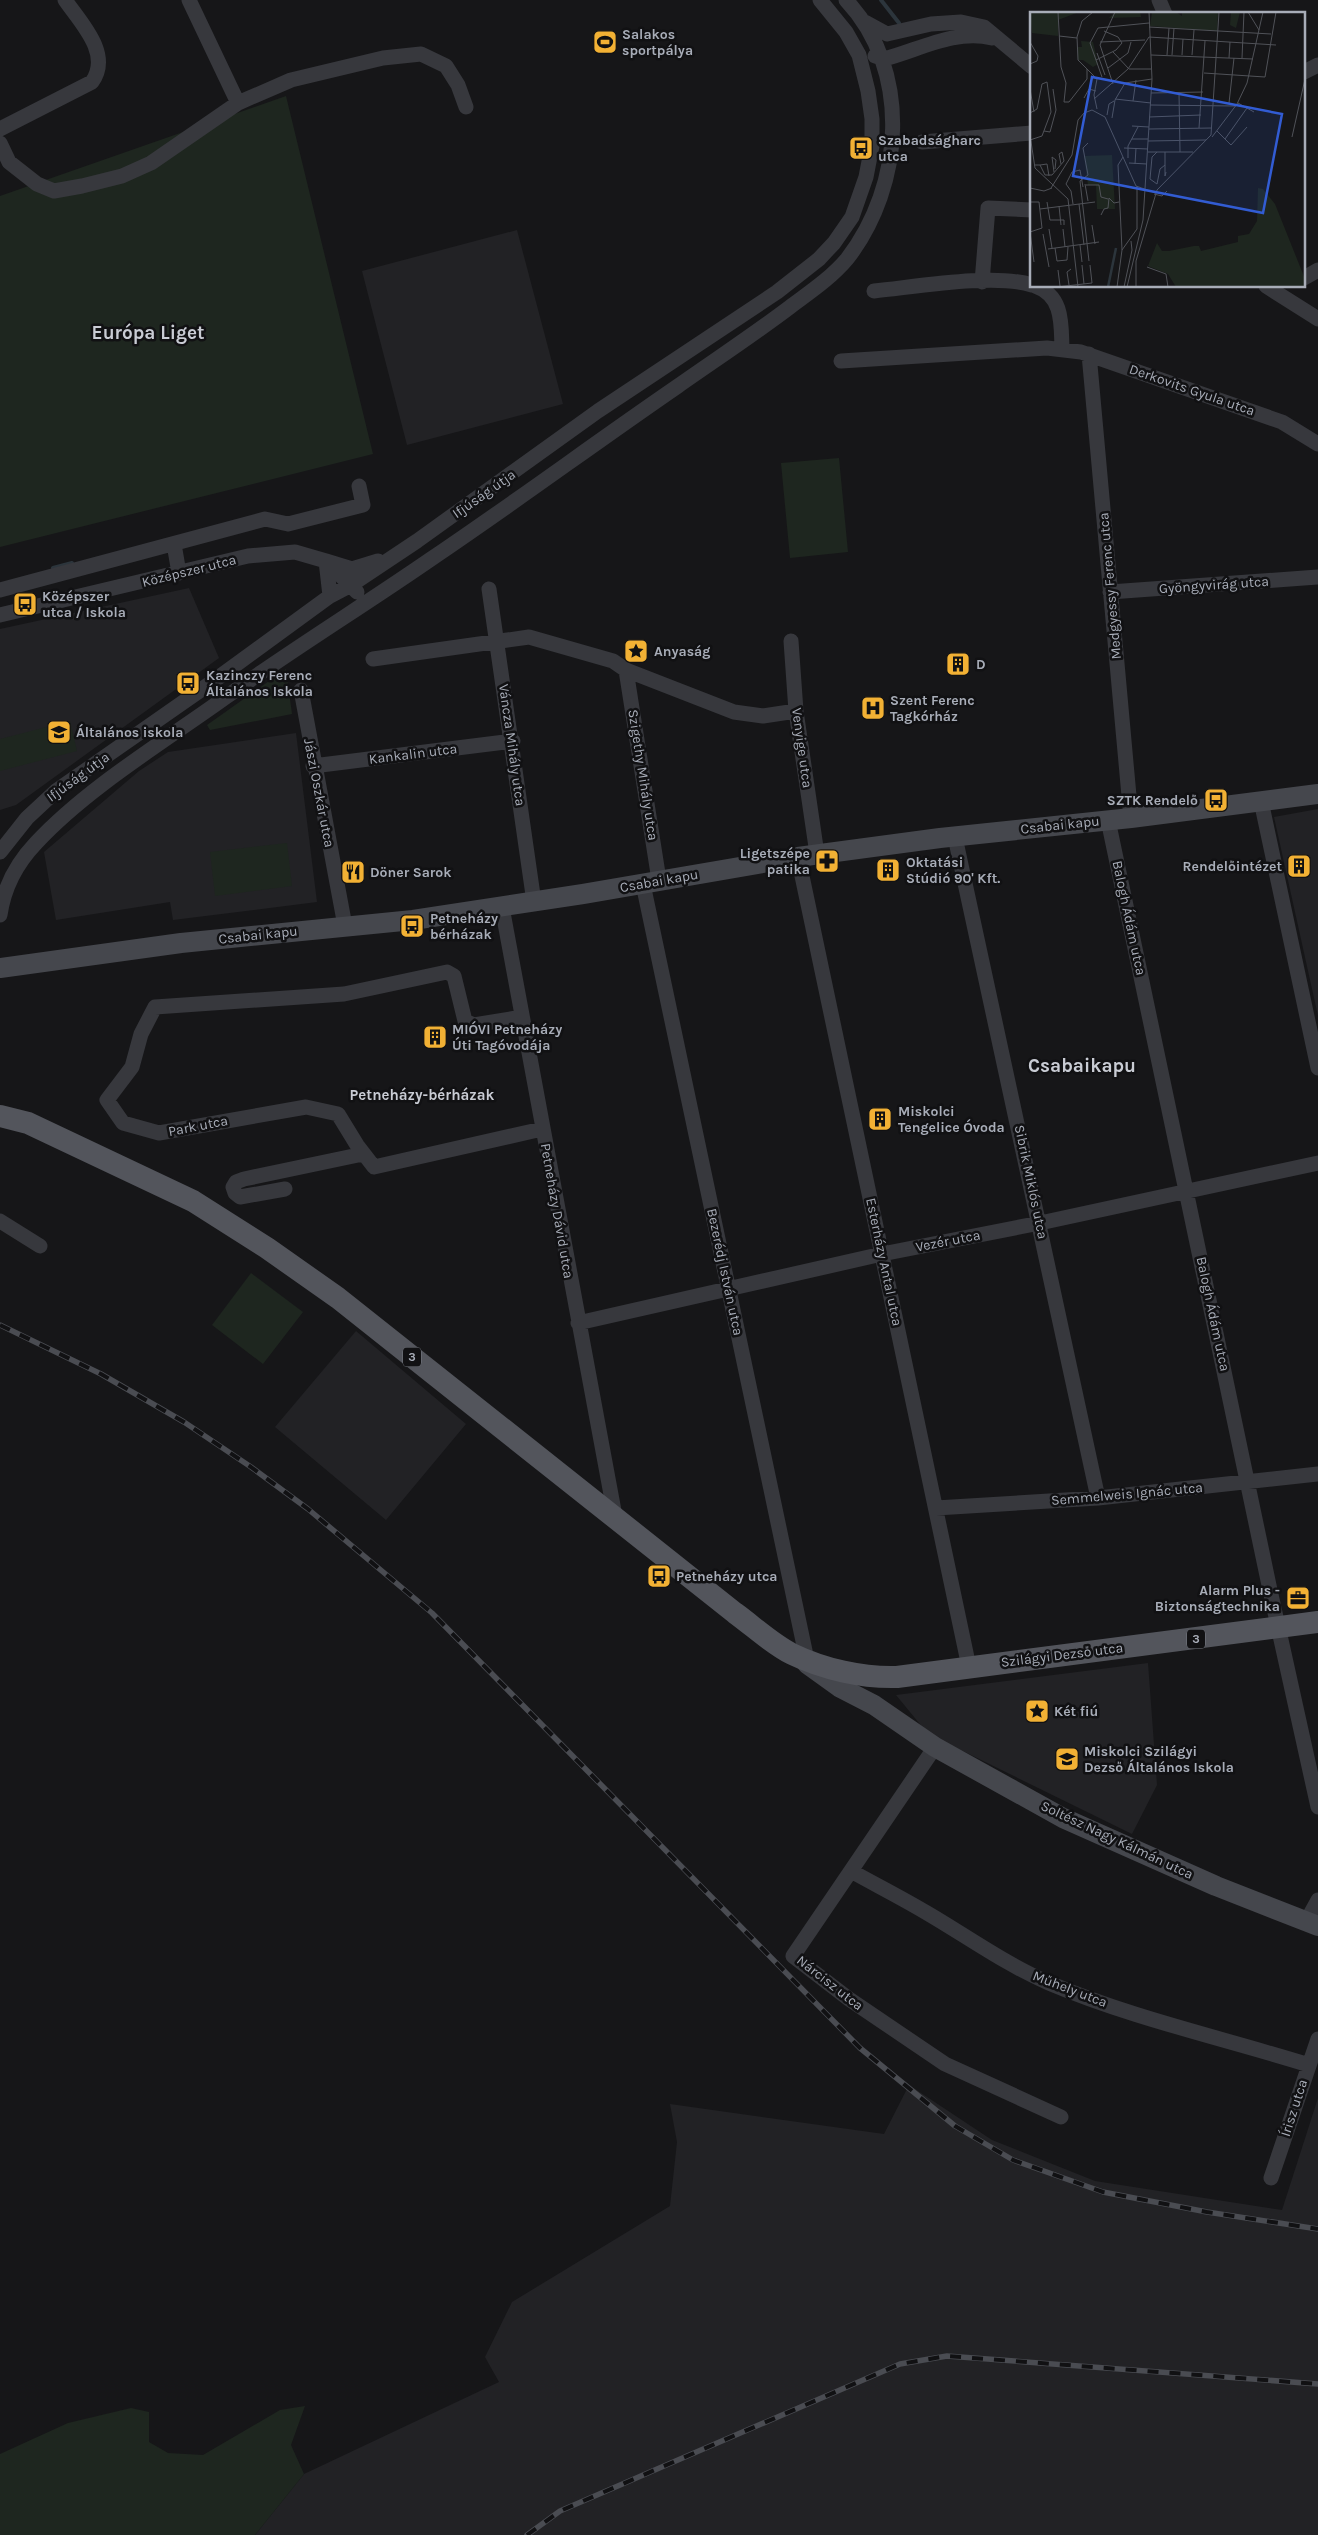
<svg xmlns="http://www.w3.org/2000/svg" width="1318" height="2535" font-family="Karla,sans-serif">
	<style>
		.built { fill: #222225 }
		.green { fill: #1e261f }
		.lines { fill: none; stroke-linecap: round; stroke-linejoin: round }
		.stream { stroke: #2c353c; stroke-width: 4 }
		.street { stroke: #37383d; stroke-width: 15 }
		.secondary { stroke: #45474d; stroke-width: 20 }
		.primary { stroke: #53555c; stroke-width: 22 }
		.rail-casing { stroke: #4a4c52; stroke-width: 5.5 }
		.rail { stroke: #111113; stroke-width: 4; stroke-dasharray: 11; stroke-linecap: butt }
		.labels { text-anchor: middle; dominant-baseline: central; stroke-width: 5; stroke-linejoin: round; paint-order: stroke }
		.shield { fill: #111113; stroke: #7b7e86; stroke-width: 1 }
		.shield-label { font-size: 12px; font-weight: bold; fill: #a8adb8 }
		.poi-label { font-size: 14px; font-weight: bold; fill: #a8adb8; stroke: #111113; text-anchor: start }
		.street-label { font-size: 14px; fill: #a8adb8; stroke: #111113 }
		.neighbourhood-label { font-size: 15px; font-weight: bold; fill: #c9ccd4; stroke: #111113 }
		.district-label { font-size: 19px; font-weight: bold; fill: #c9ccd4; stroke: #111113 }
		.inset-river { fill: none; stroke: #2c353c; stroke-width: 2.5 }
		.inset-road { fill: none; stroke: #505258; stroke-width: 1 }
		.view { fill: #325cd3; fill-opacity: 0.15; stroke: #325cd3; stroke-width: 2.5 }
		.inset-edge { fill: none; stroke: #a8adb8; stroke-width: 2.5 }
	</style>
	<rect width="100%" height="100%" fill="#161618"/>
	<path class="built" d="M 517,230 L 563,404 L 407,445 L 362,271 Z
		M 189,588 L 219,658 L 16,805 L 0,810 L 0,629 Z
		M 296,733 L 317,902 L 173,920 L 170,902 L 56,920 L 44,852 L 139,771 L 168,752 Z
		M 1318,809 L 1318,1016 L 1274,817 Z
		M 356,1331 L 466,1424 L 386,1520 L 275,1427 Z
		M 1148,1663 L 1157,1785 L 1132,1834 L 928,1734 L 896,1695 Z
		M 909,2085 L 992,2140 L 1095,2181 L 1282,2210 L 1318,2098 L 1318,2535 L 255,2535 L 304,2474 L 499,2382 L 485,2357 L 512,2302 L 670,2206 L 677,2142 L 670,2104 L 884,2134 Z"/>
	<path class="green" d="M 286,96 L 373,454 L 0,547 L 0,196 Z
		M 839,458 L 848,552 L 790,558 L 781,463 Z
		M 286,669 L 292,714 L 210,730 L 207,725 Z
		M 70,721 L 77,751 L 0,771 L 0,739 Z
		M 287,843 L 292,886 L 215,896 L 210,852 Z
		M 251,1273 L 303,1312 L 263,1364 L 212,1325 Z
		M 305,2406 L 291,2445 L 304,2474 L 255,2535 L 0,2535 L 0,2454 L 68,2423 L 131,2408 L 149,2412 L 149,2442 L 168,2453 L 203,2455 L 280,2410 Z"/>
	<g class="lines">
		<path class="stream" d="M 881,0 L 899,23
			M 53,568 L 72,563"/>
		<path class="street" d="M 189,0 L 238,103
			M 1159,0 L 1165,14
			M 865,22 L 887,34 L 931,24 L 961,22 L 984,27 L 1032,67
			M 875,56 L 884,59 C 919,50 955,29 992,38
			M 1304,72 L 1318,65
			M 0,129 L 92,82 C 112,54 81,23 65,0
			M 922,142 L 1032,133
			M 0,143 L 9,162 L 37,184 L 54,191 L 82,186 L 122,176 L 151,163 L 238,103 L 291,80 L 383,58 L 421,54 L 446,66 L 458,85 L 466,107
			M 1304,278 L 1318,270
			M 982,282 L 988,208 L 1032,210
			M 1035,286 C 1064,296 1061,325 1062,349
			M 1266,286 L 1318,319
			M 874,291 C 915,287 994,273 1032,285
			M 1089,354 L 1131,818
			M 841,361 L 1047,348 L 1081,352 L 1282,422 L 1318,444
			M 174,544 L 179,573
			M 489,589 L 534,902
			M 0,590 L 265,519 L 288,524 L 363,505 L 359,486
			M 1110,592 L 1318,577
			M 330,596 L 326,561 L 352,569 L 378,561
			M 0,615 L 248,556 L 295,552 L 326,561 L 357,592
			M 791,641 L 796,711 L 817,854
			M 373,659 L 529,637 L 613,661 L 626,670 L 734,712 L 763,716 L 796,711
			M 626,670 L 659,880
			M 301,690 L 345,926
			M 313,766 L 513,741
			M 1261,801 L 1318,1068
			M 1108,820 L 1270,1590 L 1318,1807
			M 955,837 L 1098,1498
			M 0,852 L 27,818 L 56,791 L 215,680 L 330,596 L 351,585 L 417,541 L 598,411 L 777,292 L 819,259 L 834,243 L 852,217 L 866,177 L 872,146 L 872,119 L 868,91 L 859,55 L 846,32 L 820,0
			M 798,857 L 969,1667
			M 643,884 L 807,1660
			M 502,907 L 615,1516
			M 0,915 C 4,887 16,864 36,843 C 87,788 165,741 226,697 C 293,649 363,606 431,559 C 514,503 595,443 678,386 C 715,360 753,335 790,307 C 810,292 831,278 847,259 C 904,186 912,70 846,0
			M 522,1017 L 474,1025 L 465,1021 L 454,976 L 447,972 L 344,994 L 155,1007 L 141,1034 L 132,1067 L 107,1100 L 123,1123 L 159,1133 L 306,1107 L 338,1114 L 357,1145 L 374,1167 L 542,1129
			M 285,1189 L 240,1197 L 235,1193 L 233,1187 L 236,1182 L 244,1179 L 363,1154
			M 0,1221 L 40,1246
			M 578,1323 L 882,1254 L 1040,1223 L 1318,1163
			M 936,1508 L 1098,1498 L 1318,1474
			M 935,1747 L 793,1956 L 849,1999 L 945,2064 L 1061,2117
			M 851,1871 C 876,1885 902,1898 927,1913 C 968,1937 1005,1964 1049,1983 C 1132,2018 1222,2038 1309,2065
			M 1307,1920 L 1318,1900
			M 1271,2178 L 1318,2039"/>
		<path class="secondary" d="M 0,968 L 181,943 L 413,920 L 583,894 L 798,857 L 940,838 L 1131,818 L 1318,794
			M 807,1664 L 839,1687 L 874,1705 L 935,1747 L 1063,1818 L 1216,1886 L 1318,1926"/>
		<path class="primary" d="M 0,1116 L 28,1123 L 193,1201 L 267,1248 L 338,1298 L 735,1613 C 753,1626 772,1644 792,1654 C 823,1669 862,1678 897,1677 L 1318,1622"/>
		<g class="rail-casing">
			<path id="rail" d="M 0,1325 L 101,1374 L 184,1422 L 251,1467 L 308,1509 L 432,1613 L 860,2048 L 955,2126 L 1013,2160 L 1103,2192 L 1207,2212 L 1318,2229
				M 527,2535 L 560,2511 L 900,2364 L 947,2356 L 1318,2384"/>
		</g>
		<use href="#rail" class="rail"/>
	</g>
	<defs>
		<g id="stadium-square" transform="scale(1.25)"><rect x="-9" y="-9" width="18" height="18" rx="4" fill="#f2b134" stroke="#111113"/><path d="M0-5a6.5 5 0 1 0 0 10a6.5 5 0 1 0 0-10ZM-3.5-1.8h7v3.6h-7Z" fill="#111"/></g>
		<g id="bus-square" transform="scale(1.25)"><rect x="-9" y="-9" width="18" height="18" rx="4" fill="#f2b134" stroke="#111113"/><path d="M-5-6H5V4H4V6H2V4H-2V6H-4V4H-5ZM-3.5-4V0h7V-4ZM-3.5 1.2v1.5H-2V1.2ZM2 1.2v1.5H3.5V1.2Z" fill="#111"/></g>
		<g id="sight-square" transform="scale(1.25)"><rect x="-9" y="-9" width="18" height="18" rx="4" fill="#f2b134" stroke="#111113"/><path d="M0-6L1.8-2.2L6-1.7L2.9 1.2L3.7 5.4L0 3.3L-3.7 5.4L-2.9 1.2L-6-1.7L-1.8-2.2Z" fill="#111"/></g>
		<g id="building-square" transform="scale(1.25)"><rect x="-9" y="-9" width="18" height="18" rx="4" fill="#f2b134" stroke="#111113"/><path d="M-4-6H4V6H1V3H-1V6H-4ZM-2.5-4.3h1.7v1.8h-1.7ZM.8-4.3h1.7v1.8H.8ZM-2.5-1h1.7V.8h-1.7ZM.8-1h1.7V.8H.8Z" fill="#111"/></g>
		<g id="hospital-square" transform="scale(1.25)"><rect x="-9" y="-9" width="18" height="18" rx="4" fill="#f2b134" stroke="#111113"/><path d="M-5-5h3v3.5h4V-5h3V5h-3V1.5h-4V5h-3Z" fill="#111"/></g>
		<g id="school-square" transform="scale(1.25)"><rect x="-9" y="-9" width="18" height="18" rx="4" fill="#f2b134" stroke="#111113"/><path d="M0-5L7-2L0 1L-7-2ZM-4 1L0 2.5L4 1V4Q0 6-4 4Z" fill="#111"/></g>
		<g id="pharmacy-square" transform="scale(1.25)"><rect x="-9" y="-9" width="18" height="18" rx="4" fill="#f2b134" stroke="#111113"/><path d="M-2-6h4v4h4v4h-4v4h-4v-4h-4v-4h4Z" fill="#111"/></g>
		<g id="restaurant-square" transform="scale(1.25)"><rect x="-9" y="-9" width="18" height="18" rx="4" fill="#f2b134" stroke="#111113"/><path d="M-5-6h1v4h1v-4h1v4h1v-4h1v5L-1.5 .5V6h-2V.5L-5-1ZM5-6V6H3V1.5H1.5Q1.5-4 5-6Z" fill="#111"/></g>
		<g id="office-square" transform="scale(1.25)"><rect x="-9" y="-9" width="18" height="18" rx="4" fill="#f2b134" stroke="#111113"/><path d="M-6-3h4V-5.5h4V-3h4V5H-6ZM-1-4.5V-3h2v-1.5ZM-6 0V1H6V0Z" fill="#111"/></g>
	</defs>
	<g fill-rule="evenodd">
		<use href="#stadium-square" x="605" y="42"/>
		<use href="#bus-square" x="861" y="148"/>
		<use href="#bus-square" x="25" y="604"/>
		<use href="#sight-square" x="636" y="651"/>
		<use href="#building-square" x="958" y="664"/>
		<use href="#bus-square" x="188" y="683"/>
		<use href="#hospital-square" x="873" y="708"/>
		<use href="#school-square" x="59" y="732"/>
		<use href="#bus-square" x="1216" y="800"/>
		<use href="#pharmacy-square" x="827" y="861"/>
		<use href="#building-square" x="1299" y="866"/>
		<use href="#building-square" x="888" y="870"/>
		<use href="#restaurant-square" x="353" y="872"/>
		<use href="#bus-square" x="412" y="926"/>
		<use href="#building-square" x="435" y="1037"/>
		<use href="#building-square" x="880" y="1119"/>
		<use href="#bus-square" x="659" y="1576"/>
		<use href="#office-square" x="1298" y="1598"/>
		<use href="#sight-square" x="1037" y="1711"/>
		<use href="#school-square" x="1067" y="1759"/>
	</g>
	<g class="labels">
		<g class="shield">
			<rect x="403" y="1347.5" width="18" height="19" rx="4"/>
			<rect x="1187" y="1629.5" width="18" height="19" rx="4"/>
		</g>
		<g class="shield-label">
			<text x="412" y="1357">3</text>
			<text x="1196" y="1639">3</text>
		</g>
		<g class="poi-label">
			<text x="622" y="34">Salakos<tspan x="622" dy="16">sportpálya</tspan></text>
			<text x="878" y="140">Szabadságharc<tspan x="878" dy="16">utca</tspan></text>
			<text x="42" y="596">Középszer<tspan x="42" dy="16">utca / Iskola</tspan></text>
			<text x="654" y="651">Anyaság</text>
			<text x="976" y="664">D</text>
			<text x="206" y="675">Kazinczy Ferenc<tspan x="206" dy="16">Általános Iskola</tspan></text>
			<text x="890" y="700">Szent Ferenc<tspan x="890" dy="16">Tagkórház</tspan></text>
			<text x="76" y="732">Általános iskola</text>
			<text x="1198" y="800" text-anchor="end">SZTK Rendelő</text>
			<text x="810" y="853" text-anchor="end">Ligetszépe<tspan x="810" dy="16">patika</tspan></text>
			<text x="906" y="862">Oktatási<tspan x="906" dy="16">Stúdió 90' Kft.</tspan></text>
			<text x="1282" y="866" text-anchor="end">Rendelőintézet</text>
			<text x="370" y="872">Döner Sarok</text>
			<text x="430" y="918">Petneházy<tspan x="430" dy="16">bérházak</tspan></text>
			<text x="452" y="1029">MIÓVI Petneházy<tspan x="452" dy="16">Úti Tagóvodája</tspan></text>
			<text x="898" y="1111">Miskolci<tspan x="898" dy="16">Tengelice Óvoda</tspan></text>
			<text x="676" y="1576">Petneházy utca</text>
			<text x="1280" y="1590" text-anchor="end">Alarm Plus -<tspan x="1280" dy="16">Biztonságtechnika</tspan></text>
			<text x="1054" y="1711">Két fiú</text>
			<text x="1084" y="1751">Miskolci Szilágyi<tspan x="1084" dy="16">Dezső Általános Iskola</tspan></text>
		</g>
		<g class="street-label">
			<text transform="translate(1192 390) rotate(19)">Derkovits Gyula utca</text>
			<text transform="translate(484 494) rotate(-35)">Ifjúság útja</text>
			<text transform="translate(189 571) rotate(-14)">Középszer utca</text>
			<text transform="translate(1214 585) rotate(-4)">Gyöngyvirág utca</text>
			<text transform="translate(1110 586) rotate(-95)">Medgyessy Ferenc utca</text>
			<text transform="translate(512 745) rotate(82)">Váncza Mihály utca</text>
			<text transform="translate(802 748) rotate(82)">Venyige utca</text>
			<text transform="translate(413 754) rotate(-7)">Kankalin utca</text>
			<text transform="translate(643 775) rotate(81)">Szigethy Mihály utca</text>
			<text transform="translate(78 777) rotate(-36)">Ifjúság útja</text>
			<text transform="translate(319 793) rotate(79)">Jászi Oszkár utca</text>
			<text transform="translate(1060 825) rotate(-6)">Csabai kapu</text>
			<text transform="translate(659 881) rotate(-10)">Csabai kapu</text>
			<text transform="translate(1129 918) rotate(78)">Balogh Ádám utca</text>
			<text transform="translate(258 935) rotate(-6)">Csabai kapu</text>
			<text transform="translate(198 1126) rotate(-11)">Park utca</text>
			<text transform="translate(1031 1182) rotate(78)">Sibrik Miklós utca</text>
			<text transform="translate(557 1211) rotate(80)">Petneházy Dávid utca</text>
			<text transform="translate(948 1241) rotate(-11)">Vezér utca</text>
			<text transform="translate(884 1262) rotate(78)">Esterházy Antal utca</text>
			<text transform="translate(725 1272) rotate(78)">Bezerédj István utca</text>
			<text transform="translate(1213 1314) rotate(78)">Balogh Ádám utca</text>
			<text transform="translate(1127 1494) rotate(-5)">Semmelweis Ignác utca</text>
			<text transform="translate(1062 1655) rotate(-7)">Szilágyi Dezső utca</text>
			<text transform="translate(1117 1840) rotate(25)">Soltész Nagy Kálmán utca</text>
			<text transform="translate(830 1983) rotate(38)">Nárcisz utca</text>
			<text transform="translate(1070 1989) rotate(21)">Műhely utca</text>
			<text transform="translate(1294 2108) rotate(-72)">Írisz utca</text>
		</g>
		<g class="neighbourhood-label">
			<text x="422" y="1095">Petneházy-bérházak</text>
		</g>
		<g class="district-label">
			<text x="148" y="333">Európa Liget</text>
			<text x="1082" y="1066">Csabaikapu</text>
		</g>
	</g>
	<g transform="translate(1030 12)">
		<rect width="275" height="275" fill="#161618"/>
		<path d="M 0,0 L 49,0 L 28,8 L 28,24 L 2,21 ZM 85,0 L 110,0 L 111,5 L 79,6 ZM 122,0 L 146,0 L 152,4 L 152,0 L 188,0 L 187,19 L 120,14 ZM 201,0 L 210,0 L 206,16 L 200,13 ZM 51,29 L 63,30 L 68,52 L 63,55 L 53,48 L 48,48 L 47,35 L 52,35 ZM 82,143 L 85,197 L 67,197 L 66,173 L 58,173 L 54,144 ZM 228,176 L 233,177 L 245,192 L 275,267 L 275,275 L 146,275 L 138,262 L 118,254 L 127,231 L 132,239 L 139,239 L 164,234 L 169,234 L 171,239 L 208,230 L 208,224 L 219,222 L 227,209 Z" fill="#1e261f"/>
		<path class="inset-river" d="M 78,275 L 86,236"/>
		<path class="inset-road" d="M 28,0 L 31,55 L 36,71 L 34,90 L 39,90 L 57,67 L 57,57M 63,0 L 52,9 L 47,25 L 48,48 L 67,67 L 64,83 L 67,97M 218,0 L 229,18M 119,15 L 241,22M 74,19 L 88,25 L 92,31M 29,24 L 47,26M 119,25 L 246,33M 0,30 L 8,44 L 7,49 L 0,52M 70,30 L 115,28M 83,40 L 99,57 L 121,57M 67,41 L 75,63M 121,43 L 223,47M 137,43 L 139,16M 142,43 L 144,16M 152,43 L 153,27M 162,43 L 164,18M 199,46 L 200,30M 212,46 L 214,0M 66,48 L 60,31 L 68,16 L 119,11M 78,56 L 98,41 L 101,30M 174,61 L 235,65 L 246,0M 72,65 L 66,48 L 86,38 L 92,31M 83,72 L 70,33 L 85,0M 0,77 L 4,100M 121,81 L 173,80M 149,81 L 150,140M 54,86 L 59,77 L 66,79M 64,87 L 98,57 L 119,25M 85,87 L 121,91M 103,89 L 106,68M 199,91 L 204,46M 208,91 L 224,100M 120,93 L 206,94M 0,101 L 7,97 L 12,72 L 17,70 L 21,100 L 12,124 L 0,128M 77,103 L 79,92 L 84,89M 119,105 L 171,103M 82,106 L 85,88 L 95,71 L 122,67M 102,114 L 119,115M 169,116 L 175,29M 119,117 L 182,116M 14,119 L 20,120 L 26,98 L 23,77M 187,119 L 201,133 L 217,115M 0,123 L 5,156 L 38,187 L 48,275M 182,125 L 207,92 L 217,71 L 233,0M 262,125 L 275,67M 102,127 L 118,127M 195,127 L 217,96M 118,129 L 176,128M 58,131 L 53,136 L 58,163 L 50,169 L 59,249M 94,136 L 118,137M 118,140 L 163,140M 127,140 L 122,145 L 120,167 L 127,172 L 130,157 L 135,153M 135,140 L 135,164 L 136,160M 98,146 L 98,134 L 108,115M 99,151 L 117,152M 105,152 L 106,136M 4,153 L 10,153 L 15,163 L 22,163 L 34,149 L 32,140 L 29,142 L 31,152M 10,153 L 17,152 L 19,164M 24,160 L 22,145 L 26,148 L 25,157M 55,172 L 58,189M 56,173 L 69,173 L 71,185 L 78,187M 0,176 L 14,179 L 22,176M 21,176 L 42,143 L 48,108 L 54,101 L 62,98 L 75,105 L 106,174 L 126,181M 124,182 L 132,184 L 137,179M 0,190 L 9,190 L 12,216 L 0,220 L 4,250M 17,190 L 20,208 L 34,208 L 34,213M 43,192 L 41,179 L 36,172 L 42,160 L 50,158 L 53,175M 49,192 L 54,233M 29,194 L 31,213M 10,197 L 65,190M 71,203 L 74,197 L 78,196 L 79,186 L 84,191 L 89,190M 62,213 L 65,232M 19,217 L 22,236M 33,217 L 35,235M 13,222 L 19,255M 50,233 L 52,250M 25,236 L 27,249 L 37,248 L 38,235M 18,237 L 69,230M 92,238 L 107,217 L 107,174M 52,253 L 54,272M 117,255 L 136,262 L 138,275M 28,258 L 30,274M 39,273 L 37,260 L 41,257M 27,275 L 62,271 L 60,253M 87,275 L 92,238 L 88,153 L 93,145M 94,275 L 102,238 L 101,229M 97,275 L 113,208 L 122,67 L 119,0M 106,275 L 106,249 L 127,178 L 181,123 L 189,0"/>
		<path class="view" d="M 62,65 L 252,102 L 233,201 L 43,164 Z"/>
		<rect width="275" height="275" class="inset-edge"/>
	</g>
</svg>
